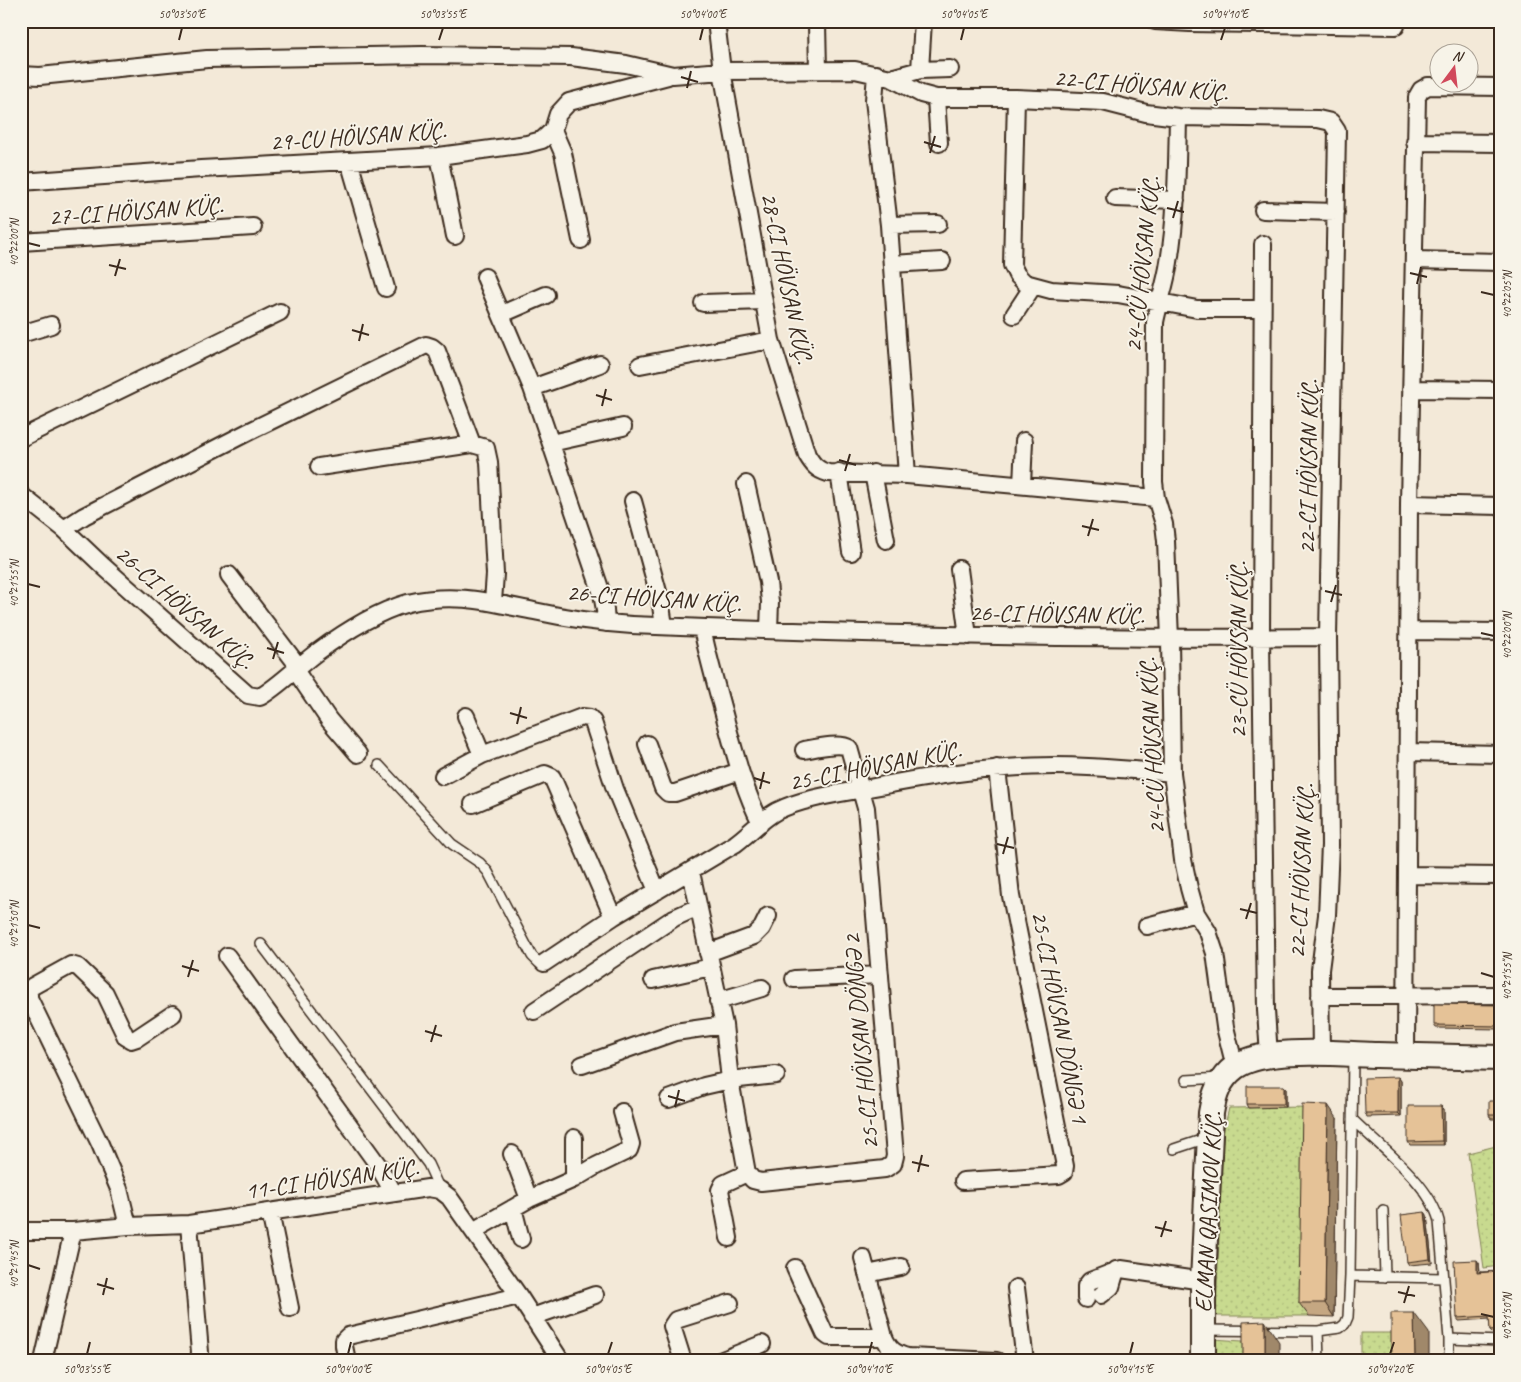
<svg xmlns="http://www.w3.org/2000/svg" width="1521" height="1382" font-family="Caveat,sans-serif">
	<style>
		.park { fill: url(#park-dots); stroke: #828256 }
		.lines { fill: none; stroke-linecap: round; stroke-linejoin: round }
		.service-casing { stroke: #3b2a1e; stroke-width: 12 }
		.minor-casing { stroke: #3b2a1e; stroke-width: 20 }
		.secondary-casing { stroke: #3b2a1e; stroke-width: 28 }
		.service { stroke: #f7f3e8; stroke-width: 9 }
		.minor { stroke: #f7f3e8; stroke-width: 16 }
		.secondary { stroke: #f7f3e8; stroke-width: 24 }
		.wall { fill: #c5a782; stroke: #3b2a1e }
		.shaded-wall { fill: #a0886a; stroke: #3b2a1e }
		.building { fill: #e5c297; stroke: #3b2a1e }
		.ticks { fill: none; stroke: #3b2a1e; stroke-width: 2 }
		.labels { text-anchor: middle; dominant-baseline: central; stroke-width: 4; stroke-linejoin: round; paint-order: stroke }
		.street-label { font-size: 24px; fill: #3b2a1e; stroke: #f7f3e8 }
		.neatline { fill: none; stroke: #3b2a1e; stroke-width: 2 }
		.ticks-label { font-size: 12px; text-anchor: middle; fill: #3b2a1e }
	</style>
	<defs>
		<pattern id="park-dots" width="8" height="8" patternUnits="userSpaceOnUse" patternTransform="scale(1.25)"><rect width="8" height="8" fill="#c8da8f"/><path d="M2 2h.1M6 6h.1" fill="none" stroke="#adbb7b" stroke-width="1.8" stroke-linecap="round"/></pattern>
	</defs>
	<rect width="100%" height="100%" fill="#f3e9d8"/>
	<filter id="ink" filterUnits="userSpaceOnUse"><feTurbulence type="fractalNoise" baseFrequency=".02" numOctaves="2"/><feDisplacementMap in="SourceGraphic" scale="10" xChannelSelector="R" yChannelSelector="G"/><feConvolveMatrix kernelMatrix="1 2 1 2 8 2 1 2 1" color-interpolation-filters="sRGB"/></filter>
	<g filter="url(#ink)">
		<path class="park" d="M 1312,1107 L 1309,1316 L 1216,1316 L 1223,1133 L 1229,1108 Z
			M 1500,1145 L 1500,1266 L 1484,1268 L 1468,1153 Z
			M 1361,1333 L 1405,1333 L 1405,1361 L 1361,1361 Z
			M 1213,1339 L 1257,1342 L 1257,1361 L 1213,1361 Z"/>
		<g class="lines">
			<g class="service-casing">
				<path id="service" d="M 379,765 L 452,844 L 480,863 L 488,872 L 532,956 L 539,963 L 544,963
					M 261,944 L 428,1164 L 440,1190
					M 1186,1080 L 1221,1078
					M 1352,1119 C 1380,1147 1429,1182 1439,1221 L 1449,1339 L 1449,1361
					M 1174,1149 L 1207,1138
					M 1383,1210 L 1385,1277
					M 1350,1276 L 1443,1278
					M 1203,1330 L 1318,1331 L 1340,1328 L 1345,1324 L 1348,1317 L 1350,1276 L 1353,1056
					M 1318,1331 L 1319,1361
					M 1449,1339 L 1500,1341"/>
			</g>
			<g class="minor-casing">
				<path id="minor" d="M 716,21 L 722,71 L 771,340 L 807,455 C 813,465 817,470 828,473 L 907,475 L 1156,498
					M 1155,21 L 1190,23 L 1396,26
					M 817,24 L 818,70
					M 920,70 L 923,21
					M 876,74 L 874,100 L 889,225 L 907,475
					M 21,75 L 40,76 L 207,59 L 422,55 L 571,57 L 626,64 L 673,75 L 722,71 L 855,70 L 891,78 L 921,94 L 936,98 L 1016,98 L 1103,102 L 1146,113 L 1178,117 L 1318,119 L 1331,122 L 1337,131 L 1328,637 L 1330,845 L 1327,915 L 1320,970 L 1321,1054
					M 891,78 L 920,70 L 950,69
					M 936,98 L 939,143
					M 1016,98 L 1012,265 L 1017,275 L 1025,283 L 1051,290 L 1118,294 L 1197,309 L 1262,309
					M 1178,117 C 1177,165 1177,214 1169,262 C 1166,283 1159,302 1155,322 L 1154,482 L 1156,498 L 1164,524 L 1166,541 L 1170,639 L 1172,773 L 1183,860 L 1189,888 L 1196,913 L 1208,932 L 1215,953 L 1225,1027 L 1235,1067
					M 553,130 L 563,153 L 581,240
					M 1415,142 L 1500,143
					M 439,156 L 455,236
					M 349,161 L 386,288
					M 21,182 L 201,169 L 439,156 L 527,144 L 542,140 L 553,130 L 558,114 L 569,102 L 668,76
					M 1115,198 L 1176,200
					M 1263,210 L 1336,212
					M 889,225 L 938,224
					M 21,242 L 253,227
					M 1263,244 L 1261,638 L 1266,1010 L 1269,1056
					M 1414,260 L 1500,262
					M 892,264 L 942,261
					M 485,277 L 532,388 L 602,594 L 605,610 L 606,623
					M 703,303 L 764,301
					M 502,314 L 546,295
					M 1014,315 L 1033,286
					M 21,334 L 51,325
					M 640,365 L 771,340
					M 532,388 L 600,364
					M 1411,389 L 1500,390
					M 21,438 L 280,312
					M 551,443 L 623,427
					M 319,467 L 472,444 L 486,448 L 489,462 L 495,574 L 493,602
					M 839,472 L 851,552
					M 873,473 L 886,540
					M 746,484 L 768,582 L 770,602 L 769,630
					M 1022,485 L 1024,441
					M 21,495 L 64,529 L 103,566 L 248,695 L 260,697 C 280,685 297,667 316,653 C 343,633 375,612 408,603 C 454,592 489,602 534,611 C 566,618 599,623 632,625 C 864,635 1096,640 1328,637
					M 633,501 L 660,599 L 664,626
					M 1409,504 L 1500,506
					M 64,529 L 84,516 L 250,431 L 426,345 L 432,347 L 437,351 L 472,444
					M 959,569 L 968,636
					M 229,575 L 299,667
					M 702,628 C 708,658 717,688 725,718 C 735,754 744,790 761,823
					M 1409,631 L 1500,632
					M 295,670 L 329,720 L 358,754
					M 466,716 L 482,755
					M 647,744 L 663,788 L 668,793 L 675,793 L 740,771
					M 1408,752 L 1500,754
					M 443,776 L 482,755 L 582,717 L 590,718 L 593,722 L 615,789 L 657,891
					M 473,804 L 545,774 L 552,777 L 613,917
					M 691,872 L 724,1025 L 730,1080 L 747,1173 L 753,1180 L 761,1182 L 885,1169 L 893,1164 L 895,1156 L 866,808 L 849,748 C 840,742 815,748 804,750
					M 1407,875 L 1500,876
					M 1147,926 L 1196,913
					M 708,953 L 754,936 L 762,928 L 768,916
					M 227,956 L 378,1165 L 393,1192
					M 544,963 L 613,917 L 735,844 C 749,834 762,819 777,811 C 802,798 842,793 869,788 C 931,776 992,766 1054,766 C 1094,766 1133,770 1172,773
					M 794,979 L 880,975
					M 653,980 L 711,967
					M 1320,996 L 1500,995
					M 718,1001 L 762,988
					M 534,1011 L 674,918 L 698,907
					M 1406,1056 L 1409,504 L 1417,97 L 1421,90 L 1428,86 L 1500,87
					M 582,1065 L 675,1032 L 724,1025
					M 669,1099 L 704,1086 L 730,1080 L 776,1075
					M 574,1138 L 574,1179
					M 512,1154 L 529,1199
					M 963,1181 L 1059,1175 L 1064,1172 L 1065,1166 L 1011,896 L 997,768
					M 513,1208 L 521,1239
					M 270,1212 L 290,1308
					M 189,1224 L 200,1352 L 199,1361
					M 128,1226 L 119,1189 L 100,1144 L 29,998 L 29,990 L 33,986 L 71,965 L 78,967 L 105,993 L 126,1037 L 131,1040 L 137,1038 L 173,1014
					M 21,1231 L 73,1231 L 128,1226 L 189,1224 L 428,1188 L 440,1190 L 449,1197 L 519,1296 L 561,1361
					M 473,1231 L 529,1199 L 574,1179 L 596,1166 L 629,1150 L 631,1144 L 622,1112
					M 729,1238 L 720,1190 L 723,1184 L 747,1173
					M 863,1258 L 884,1337 C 889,1349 895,1354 908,1357 L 997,1361
					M 795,1268 L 825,1334 L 829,1337 L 884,1337
					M 867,1274 L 901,1267
					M 1016,1288 L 1025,1361
					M 1101,1295 L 1111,1287 L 1116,1270
					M 1086,1299 L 1086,1286 L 1090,1281 L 1121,1269 L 1203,1281
					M 532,1317 L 595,1295
					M 43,1361 L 73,1231
					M 347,1361 L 344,1346 L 344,1340 L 348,1336 L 519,1296
					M 683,1361 L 672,1326 L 676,1320 L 730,1303
					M 720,1361 L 762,1344"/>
			</g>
			<g class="secondary-casing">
				<path id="secondary" d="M 1203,1361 L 1203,1281 L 1211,1113 C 1214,1095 1219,1079 1235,1067 C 1265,1046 1341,1054 1377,1055 C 1418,1056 1459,1057 1500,1058"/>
			</g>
			<use href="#service" class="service"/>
			<use href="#minor" class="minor"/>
			<use href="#secondary" class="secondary"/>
		</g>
		<path class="wall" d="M 1500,1005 L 1500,1029 L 1436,1028 L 1434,1025 Z
			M 1398,1077 L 1401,1081 L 1401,1116 L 1367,1117 L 1365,1113 Z
			M 1284,1086 L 1286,1089 L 1286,1107 L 1249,1108 L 1247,1104 Z
			M 1500,1101 L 1500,1119 L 1491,1119 L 1489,1115 Z
			M 1444,1109 L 1444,1145 L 1410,1145 L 1408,1142 Z
			M 1337,1118 L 1334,1317 L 1309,1316 L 1299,1303 Z
			M 1425,1212 L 1427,1215 L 1432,1263 L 1409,1265 L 1407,1262 Z
			M 1479,1263 L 1480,1272 L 1500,1271 L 1500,1334 L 1493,1334 L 1490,1331 L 1490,1319 L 1459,1321 L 1457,1318 Z"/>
		<path class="shaded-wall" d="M 1398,1077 L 1401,1081 L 1401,1116 L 1398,1113 Z
			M 1284,1086 L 1286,1089 L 1286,1107 L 1284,1104 Z
			M 1328,1105 L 1337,1118 L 1334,1317 L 1325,1303 Z
			M 1441,1106 L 1444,1109 L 1444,1145 L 1442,1141 Z
			M 1425,1212 L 1427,1215 L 1432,1263 L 1430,1259 Z
			M 1477,1260 L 1479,1263 L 1480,1276 L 1477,1273 Z
			M 1414,1313 L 1429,1333 L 1429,1361 L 1415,1361 Z
			M 1265,1321 L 1279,1342 L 1279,1361 L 1265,1361 Z"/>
		<path class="building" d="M 1434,1004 L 1500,1005 L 1500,1026 L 1434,1025 Z
			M 1398,1077 L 1398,1113 L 1365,1113 L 1364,1078 Z
			M 1247,1086 L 1284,1086 L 1284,1104 L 1247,1104 Z
			M 1489,1101 L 1500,1101 L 1500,1115 L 1489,1115 Z
			M 1302,1104 L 1328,1105 L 1325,1303 L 1299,1303 Z
			M 1408,1106 L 1441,1106 L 1442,1141 L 1408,1142 Z
			M 1425,1212 L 1430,1259 L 1407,1262 L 1401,1215 Z
			M 1477,1260 L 1477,1273 L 1500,1271 L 1500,1330 L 1490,1331 L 1489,1316 L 1457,1318 L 1454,1261 Z
			M 1391,1313 L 1414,1313 L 1415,1361 L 1391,1361 Z
			M 1265,1321 L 1265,1361 L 1243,1361 L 1243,1322 Z"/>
	</g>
	<path class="ticks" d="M 179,40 L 182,28M 439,40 L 443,28M 700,40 L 703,28M 961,40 L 964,28M 1221,40 L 1225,28M 681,77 L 698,82M 687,88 L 691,71M 924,142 L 941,147M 930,153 L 935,136M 1167,208 L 1184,212M 1173,218 L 1178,201M 28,243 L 40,246M 109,265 L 126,269M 1410,273 L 1427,277M 115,276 L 120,259M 1417,284 L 1421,267M 1481,292 L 1494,295M 352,330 L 369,335M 359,341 L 363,324M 596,395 L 612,400M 602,406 L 606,389M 839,460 L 856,465M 845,471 L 850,454M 1082,526 L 1099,530M 1088,536 L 1093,519M 28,584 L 40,587M 1325,591 L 1342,595M 1331,602 L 1336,585M 1481,633 L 1494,636M 267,648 L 284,653M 273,659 L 278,642M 510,713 L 527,718M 517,724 L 521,707M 754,778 L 770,783M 760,789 L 764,772M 997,844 L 1014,848M 1003,854 L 1008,837M 1240,909 L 1257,913M 1246,919 L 1251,903M 28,925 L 40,928M 182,966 L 199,971M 1481,973 L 1494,977M 188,977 L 193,960M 425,1031 L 442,1036M 431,1042 L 436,1025M 668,1096 L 685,1101M 675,1107 L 679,1090M 912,1162 L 929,1166M 918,1172 L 922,1155M 1155,1227 L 1172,1231M 1161,1237 L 1166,1221M 28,1265 L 40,1269M 97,1284 L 114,1289M 1398,1292 L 1415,1296M 103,1295 L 107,1278M 1404,1303 L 1409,1286M 1481,1314 L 1494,1317M 87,1354 L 90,1342M 348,1354 L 351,1342M 608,1354 L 612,1342M 869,1354 L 872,1342M 1130,1354 L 1133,1342M 1390,1354 L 1394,1342"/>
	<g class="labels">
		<g class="street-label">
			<text transform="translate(1141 85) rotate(5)">22-CI HÖVSAN KÜÇ.</text>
			<text transform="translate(358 136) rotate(-4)">29-CU HÖVSAN KÜÇ.</text>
			<text transform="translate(136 211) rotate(-4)">27-CI HÖVSAN KÜÇ.</text>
			<text transform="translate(1142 264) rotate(-84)">24-CÜ HÖVSAN KÜÇ.</text>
			<text transform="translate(787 278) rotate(78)">28-CI HÖVSAN KÜÇ.</text>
			<text transform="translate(1308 467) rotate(-89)">22-CI HÖVSAN KÜÇ.</text>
			<text transform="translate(654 598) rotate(4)">26-CI HÖVSAN KÜÇ.</text>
			<text transform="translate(185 607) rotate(41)">26-CI HÖVSAN KÜÇ.</text>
			<text transform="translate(1057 614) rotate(1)">26-CI HÖVSAN KÜÇ.</text>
			<text transform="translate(1238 650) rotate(-90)">23-CÜ HÖVSAN KÜÇ.</text>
			<text transform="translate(1152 746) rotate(-93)">24-CÜ HÖVSAN KÜÇ.</text>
			<text transform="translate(875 766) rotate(-11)">25-CI HÖVSAN KÜÇ.</text>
			<text transform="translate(1301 871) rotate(-87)">22-CI HÖVSAN KÜÇ.</text>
			<text transform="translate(1060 1017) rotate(79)">25-CI HÖVSAN DÖNGƏ 1</text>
			<text transform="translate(861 1042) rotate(-95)">25-CI HÖVSAN DÖNGƏ 2</text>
			<text transform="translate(332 1179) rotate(-8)">11-CI HÖVSAN KÜÇ.</text>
			<text transform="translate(1208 1212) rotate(-87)">ELMAN QASIMOV KÜÇ.</text>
		</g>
	</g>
	<rect width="1521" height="1382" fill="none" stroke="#f7f3e8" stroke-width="55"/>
	<g transform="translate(1454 68) rotate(15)"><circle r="24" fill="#f7f3e8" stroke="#aca397"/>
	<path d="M0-4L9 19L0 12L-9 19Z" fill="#d1495b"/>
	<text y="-8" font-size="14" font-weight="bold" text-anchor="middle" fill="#3b2a1e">N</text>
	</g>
	<rect x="28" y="28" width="1466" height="1326" class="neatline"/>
	<g class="ticks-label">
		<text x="182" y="18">50°03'50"E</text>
		<text x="443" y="18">50°03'55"E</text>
		<text x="703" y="18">50°04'00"E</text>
		<text x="964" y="18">50°04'05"E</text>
		<text x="1225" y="18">50°04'10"E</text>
		<text transform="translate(14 243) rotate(-90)" y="4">40°22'00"N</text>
		<text transform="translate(1507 295) rotate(-90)" y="4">40°22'05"N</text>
		<text transform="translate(14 584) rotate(-90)" y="4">40°21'55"N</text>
		<text transform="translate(1507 636) rotate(-90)" y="4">40°22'00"N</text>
		<text transform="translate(14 925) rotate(-90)" y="4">40°21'50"N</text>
		<text transform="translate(1507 977) rotate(-90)" y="4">40°21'55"N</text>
		<text transform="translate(14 1265) rotate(-90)" y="4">40°21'45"N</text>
		<text transform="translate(1507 1317) rotate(-90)" y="4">40°21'50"N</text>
		<text x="87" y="1373">50°03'55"E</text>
		<text x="348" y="1373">50°04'00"E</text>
		<text x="608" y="1373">50°04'05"E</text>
		<text x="869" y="1373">50°04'10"E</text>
		<text x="1130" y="1373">50°04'15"E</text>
		<text x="1390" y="1373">50°04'20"E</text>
	</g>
</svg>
